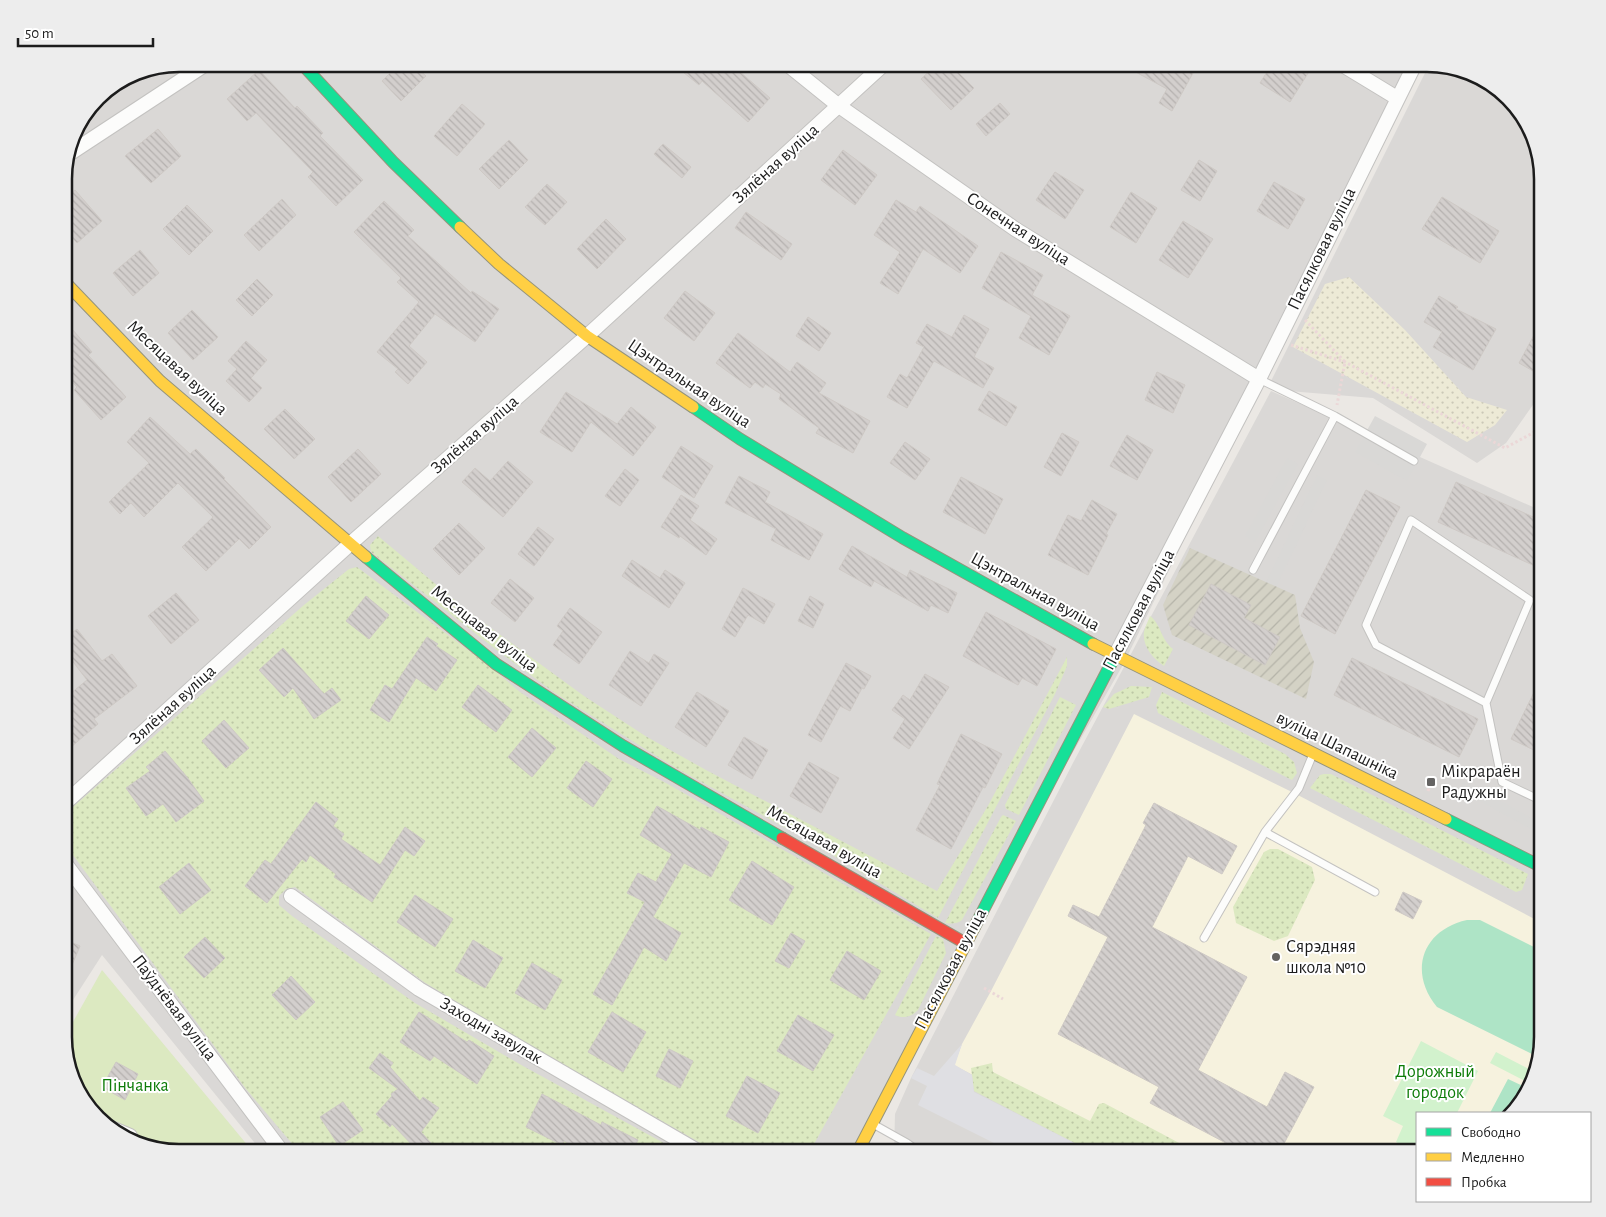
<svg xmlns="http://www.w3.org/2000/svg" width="1606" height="1217" font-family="'Alegreya Sans',sans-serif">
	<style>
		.residential { fill: #dad8d6 }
		.education { fill: #f6f2de }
		.religious { fill: #d9d8d6 }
		.construction { fill: url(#construction-furrows) }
		.farmland { fill: url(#farmland-dots) }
		.grass { fill: url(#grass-dots) }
		.park { fill: #d2f2cd }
		.garden { fill: #dce9c1 }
		.pitch { fill: #aee4c6 }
		.plaza { fill: #dfdfe3 }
		.building { fill: url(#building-back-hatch); stroke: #cec9c5 }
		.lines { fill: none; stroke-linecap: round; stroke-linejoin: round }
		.lane-casing { stroke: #c3c2c0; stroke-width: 9 }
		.street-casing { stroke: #c3c2c0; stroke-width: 16 }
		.fast-casing { stroke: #95947c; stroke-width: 13 }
		.slow-casing { stroke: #95947c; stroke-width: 13 }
		.jam-casing { stroke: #95947c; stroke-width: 13 }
		.path { stroke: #ebd7d7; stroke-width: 3; stroke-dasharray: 2.5 2.5; stroke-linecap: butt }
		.lane { stroke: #fcfcfb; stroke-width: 7 }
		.street { stroke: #fcfcfb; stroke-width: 14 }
		.fast { stroke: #16e098; stroke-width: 11 }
		.slow { stroke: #ffcf43; stroke-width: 11 }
		.jam { stroke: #f24e42; stroke-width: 11 }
		.poi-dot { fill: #646362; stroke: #fff; stroke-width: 2 }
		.labels { text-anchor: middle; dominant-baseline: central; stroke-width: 4; stroke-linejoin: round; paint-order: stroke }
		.street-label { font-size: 18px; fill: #1c1c1c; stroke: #fff }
		.poi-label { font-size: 18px; fill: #1c1c1c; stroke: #fff; text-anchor: start }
		.park-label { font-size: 18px; fill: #0d7c08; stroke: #fff }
		.rim { fill: none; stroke: #1c1c1c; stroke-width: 2.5 }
	</style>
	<defs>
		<pattern id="construction-furrows" width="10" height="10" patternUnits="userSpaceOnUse" patternTransform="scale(1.25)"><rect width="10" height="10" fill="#d4d2c5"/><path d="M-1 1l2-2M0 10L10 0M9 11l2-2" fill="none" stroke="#b5b4a9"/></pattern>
		<pattern id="farmland-dots" width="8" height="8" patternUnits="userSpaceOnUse" patternTransform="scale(1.25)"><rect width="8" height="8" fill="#edead6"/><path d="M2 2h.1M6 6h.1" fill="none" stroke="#cbc8b7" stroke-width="1.8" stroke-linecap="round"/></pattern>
		<pattern id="grass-dots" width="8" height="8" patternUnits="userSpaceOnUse" patternTransform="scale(1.25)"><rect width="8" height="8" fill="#dce9c1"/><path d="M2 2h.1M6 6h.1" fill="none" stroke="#bcc7a5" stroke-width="1.8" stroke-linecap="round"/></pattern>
		<pattern id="building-back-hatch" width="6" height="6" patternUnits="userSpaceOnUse" patternTransform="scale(1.25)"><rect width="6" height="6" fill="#d3cfcd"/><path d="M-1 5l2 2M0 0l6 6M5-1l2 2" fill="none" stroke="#b5b1af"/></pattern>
	</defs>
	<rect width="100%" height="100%" fill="#ebe8e4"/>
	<path class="residential" d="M 180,64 L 1422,64 L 1261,381 L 1124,663 L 1048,796 L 863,1153 L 263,1153 L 102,955 L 64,1014 L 64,172 L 76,129 L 103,93 L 136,72 Z
		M 1429,65 L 1497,88 L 1530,128 L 1542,179 L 1542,392 L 1506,443 L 1477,463 L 1373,398 L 1289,391 L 1271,381 Z
		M 1271,391 L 1542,511 L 1542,1038 L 1518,1108 L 1512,1113 L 1417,1113 L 1417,1153 L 894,1153 L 895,1114 L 911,1078 L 1074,761 Z"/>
	<path class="education" d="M 1134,714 L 1294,793 L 1542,923 L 1542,1038 L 1518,1108 L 1512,1113 L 1417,1113 L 1417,1153 L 1120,1153 L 954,1065 L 962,1044 L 991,991 Z"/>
	<path class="religious" d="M 1375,416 L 1427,444 L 1407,481 L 1355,452 Z
		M 1287,458 L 1298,464 L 1255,542 L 1245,536 Z
		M 1317,475 L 1327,480 L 1272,596 L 1262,591 Z
		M 1464,781 L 1537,821 L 1533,830 L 1459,790 Z"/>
	<path class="construction" d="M 1190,548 L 1295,595 L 1300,628 L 1314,662 L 1306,699 L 1172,635 L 1163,605 Z"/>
	<path class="farmland" d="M 1349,277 L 1405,330 L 1466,397 L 1507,410 L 1495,425 L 1467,442 L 1293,347 L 1325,284 Z"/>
	<path class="grass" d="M 378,536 L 469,612 L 584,696 L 647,737 L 706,770 L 937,891 L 989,804 L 1067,657 L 1067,666 L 1055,694 L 938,918 L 797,834 L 676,768 L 555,693 L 498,651 L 371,552 L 370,545 Z
		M 357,567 L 488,665 L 520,692 L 619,759 L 666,783 L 931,934 L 809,1153 L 718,1153 L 499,1028 L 424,982 L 295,887 L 286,889 L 279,896 L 279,905 L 292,916 L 415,1003 L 523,1066 L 682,1153 L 300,1153 L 246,1089 L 64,843 L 64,817 L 66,813 L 304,605 L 349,569 Z
		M 1150,616 C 1161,624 1161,640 1173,649 L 1164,666 C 1153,659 1142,646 1144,632 C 1145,627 1148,621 1150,616 Z
		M 1131,686 L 1152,687 L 1149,697 L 1109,709 L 1103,707 L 1114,694 Z
		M 1162,692 L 1285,754 L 1294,762 L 1297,773 L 1292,780 L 1158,713 L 1156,705 Z
		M 1060,697 L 1076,705 L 1019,815 L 1006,809 L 1005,805 Z
		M 1324,774 L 1331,774 L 1528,874 L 1522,890 L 1516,892 L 1310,788 L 1320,775 Z
		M 1003,815 L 1016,821 L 962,920 C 957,924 952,924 945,923 L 1001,817 Z
		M 1270,849 L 1278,849 L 1312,867 L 1315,880 L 1288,936 L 1274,941 L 1236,923 L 1233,907 L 1264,852 Z
		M 936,936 L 943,939 L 946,953 L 918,1010 C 912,1017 903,1019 895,1015 Z
		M 992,1063 L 993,1072 L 1090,1121 L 1099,1104 L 1104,1103 L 1198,1153 L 1094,1153 L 974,1091 L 971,1068 Z"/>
	<path class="park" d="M 1421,1041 L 1478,1071 L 1457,1113 L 1417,1113 L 1417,1153 L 1396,1142 L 1403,1126 L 1383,1116 Z
		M 1496,1052 L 1531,1070 L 1527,1082 L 1490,1063 Z"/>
	<path class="garden" d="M 102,970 L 254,1153 L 179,1153 L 109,1129 L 76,1089 L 64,1045 L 64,1038 Z"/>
	<path class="pitch" d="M 1467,920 L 1480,920 L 1542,951 L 1542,1038 L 1536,1056 L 1437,1007 C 1408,972 1422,930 1467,920 Z
		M 1508,1079 L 1525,1087 C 1516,1115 1519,1113 1490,1113 Z"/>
	<path class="plaza" d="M 962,1044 L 955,1065 L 972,1075 L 974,1092 L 1094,1153 L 1014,1153 L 918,1105 L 927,1086 L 911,1078 L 917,1068 L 934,1076 Z"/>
	<path class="building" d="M 399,64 L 413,64 L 426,76 L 401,101 L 382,81 Z
		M 673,64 L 731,64 L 770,98 L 748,122 L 702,81 L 699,85 Z
		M 937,64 L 950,64 L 974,88 L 951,110 L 921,79 Z
		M 1121,64 L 1198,64 L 1172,111 L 1159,103 L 1167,89 Z
		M 1272,64 L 1300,64 L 1310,70 L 1290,102 L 1260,83 Z
		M 259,70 L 295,108 L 297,106 L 323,133 L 320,136 L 363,180 L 336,206 L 308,177 L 313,172 L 256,113 L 247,121 L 227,99 Z
		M 1000,103 L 1010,114 L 986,136 L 976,124 Z
		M 462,104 L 485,124 L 457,156 L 434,136 Z
		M 158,129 L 181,156 L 151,183 L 125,156 Z
		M 509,140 L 528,160 L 499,189 L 479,169 Z
		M 663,144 L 691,167 L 682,178 L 654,154 Z
		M 843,150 L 877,175 L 855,205 L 821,180 Z
		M 1199,160 L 1217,171 L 1200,201 L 1181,190 Z
		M 1055,172 L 1084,190 L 1065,219 L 1036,200 Z
		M 1274,182 L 1305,199 L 1288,229 L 1257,211 Z
		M 547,184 L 567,202 L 545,225 L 525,207 Z
		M 75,190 L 102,221 L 77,243 L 64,229 L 64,199 Z
		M 1131,192 L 1157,208 L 1136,243 L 1110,227 Z
		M 1442,197 L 1499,231 L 1480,263 L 1422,229 Z
		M 282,199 L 296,215 L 259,251 L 244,235 Z
		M 896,200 L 916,212 L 920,206 L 978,246 L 960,273 L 923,249 L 898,294 L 880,283 L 900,252 L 874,235 Z
		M 384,201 L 414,230 L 408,236 L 471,293 L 472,291 L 499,309 L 475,342 L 435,314 L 409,346 L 427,362 L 408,384 L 395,372 L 398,369 L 377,352 L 419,302 L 397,282 L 401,278 L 354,232 Z
		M 187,205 L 213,231 L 189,255 L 163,229 Z
		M 746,212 L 792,244 L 781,260 L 735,228 Z
		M 606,219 L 626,239 L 597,269 L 577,249 Z
		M 1183,221 L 1213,239 L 1188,278 L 1159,260 Z
		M 140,250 L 159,273 L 133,296 L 113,273 Z
		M 1001,252 L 1043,275 L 1032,295 L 1070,316 L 1049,355 L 1019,338 L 1031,316 L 982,288 Z
		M 257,279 L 273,295 L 252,316 L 236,300 Z
		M 685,291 L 715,313 L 694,341 L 664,318 Z
		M 1439,296 L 1458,307 L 1456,309 L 1496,329 L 1473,370 L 1433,347 L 1442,332 L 1424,322 Z
		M 192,310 L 218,337 L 193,360 L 168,333 Z
		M 964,315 L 989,329 L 974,357 L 994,368 L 983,388 L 934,361 L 907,408 L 887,397 L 900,374 L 907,378 L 924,347 L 916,343 L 927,324 L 952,337 Z
		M 808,317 L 831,333 L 819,351 L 796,336 Z
		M 1542,320 L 1542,354 L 1533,371 L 1519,363 Z
		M 72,329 L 92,352 L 88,355 L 126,397 L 101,420 L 74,390 L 77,387 L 64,373 L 64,336 Z
		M 738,333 L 790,372 L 797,362 L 826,383 L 819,393 L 870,421 L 853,453 L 816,433 L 819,428 L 779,399 L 781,394 L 765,384 L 763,388 L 755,382 L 750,388 L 716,363 Z
		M 246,341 L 267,360 L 251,378 L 262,388 L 249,402 L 226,381 L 237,369 L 228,361 Z
		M 1157,372 L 1185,385 L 1173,413 L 1145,400 Z
		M 989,391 L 1017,407 L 1006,426 L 978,410 Z
		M 566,392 L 617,424 L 631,407 L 656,427 L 633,456 L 591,422 L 572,452 L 540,432 Z
		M 285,409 L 315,439 L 294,459 L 264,429 Z
		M 150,417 L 190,454 L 196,449 L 225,478 L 224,479 L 271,527 L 249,549 L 239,539 L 206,571 L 182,547 L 213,517 L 178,483 L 144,517 L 131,503 L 120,514 L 109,502 L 149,463 L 127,442 Z
		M 1062,433 L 1079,442 L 1061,476 L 1044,467 Z
		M 1127,435 L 1153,450 L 1137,480 L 1110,466 Z
		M 905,442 L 930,459 L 915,480 L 890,463 Z
		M 681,446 L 713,466 L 694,498 L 662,477 Z
		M 358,449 L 381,474 L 351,502 L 328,477 Z
		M 508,461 L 533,482 L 503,517 L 462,482 L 475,468 L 490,481 Z
		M 625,469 L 639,480 L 620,506 L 605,496 Z
		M 739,476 L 770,492 L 765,502 L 823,534 L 809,560 L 771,540 L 776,529 L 725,503 Z
		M 961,477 L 1003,499 L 985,534 L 943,512 Z
		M 1456,482 L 1542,521 L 1542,556 L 1537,567 L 1438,522 Z
		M 1366,490 L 1400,507 L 1335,634 L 1301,616 Z
		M 681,495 L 699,506 L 690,520 L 717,539 L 706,555 L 680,536 L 679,538 L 661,527 Z
		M 1092,500 L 1117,514 L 1106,534 L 1108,535 L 1088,575 L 1048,555 L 1068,515 L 1081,521 Z
		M 459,523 L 485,548 L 459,575 L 433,549 Z
		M 538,527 L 554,539 L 534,566 L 518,554 Z
		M 852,546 L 907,577 L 910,570 L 957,593 L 948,613 L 931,605 L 928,611 L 874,581 L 871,587 L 839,569 Z
		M 632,560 L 660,578 L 665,570 L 685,583 L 669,608 L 622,576 Z
		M 510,579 L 534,598 L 515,622 L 491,603 Z
		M 1211,584 L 1251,605 L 1244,618 L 1280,637 L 1265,665 L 1189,625 Z
		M 743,588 L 775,604 L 764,624 L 748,615 L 735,637 L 722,629 Z
		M 176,593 L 199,620 L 171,644 L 148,616 Z
		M 366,596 L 389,615 L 369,639 L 346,621 Z
		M 810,596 L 824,604 L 813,628 L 798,621 Z
		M 570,608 L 602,632 L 579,664 L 553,645 L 563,631 L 557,626 Z
		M 986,612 L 1056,649 L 1037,686 L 1022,678 L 1018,685 L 963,656 Z
		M 77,629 L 102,661 L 112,654 L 137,686 L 94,719 L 98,724 L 64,753 L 64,699 L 87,680 L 64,650 L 64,639 Z
		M 427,637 L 438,644 L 436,646 L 457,660 L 436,691 L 416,678 L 389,722 L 370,710 L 385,685 L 392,689 Z
		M 283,648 L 324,694 L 332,688 L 341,700 L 314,719 L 293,688 L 284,697 L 259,670 Z
		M 630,651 L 649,663 L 654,654 L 669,663 L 641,706 L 609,685 Z
		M 1352,658 L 1478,719 L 1459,757 L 1334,695 Z
		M 846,663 L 871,676 L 864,689 L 862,688 L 850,711 L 840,706 L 821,742 L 808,735 Z
		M 925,674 L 949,687 L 909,749 L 893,738 L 905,719 L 892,710 L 903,695 L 910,700 Z
		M 1542,676 L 1542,754 L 1511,739 Z
		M 478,685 L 512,710 L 496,732 L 462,707 Z
		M 697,692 L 729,711 L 706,747 L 675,727 Z
		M 224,720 L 249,748 L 226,768 L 202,741 Z
		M 532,728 L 556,748 L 532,777 L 508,757 Z
		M 961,734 L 1002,754 L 985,788 L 983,787 L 951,849 L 916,830 L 940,785 L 937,784 Z
		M 744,737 L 768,750 L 752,779 L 728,765 Z
		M 165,751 L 187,777 L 204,801 L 176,822 L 163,804 L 146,816 L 126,788 L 150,771 L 146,767 Z
		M 586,761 L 612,779 L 593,807 L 567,788 Z
		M 809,762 L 839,778 L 821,813 L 790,796 Z
		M 316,802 L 338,819 L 333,826 L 344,834 L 341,839 L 380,865 L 405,827 L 425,841 L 414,856 L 405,850 L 372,902 L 334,877 L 336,874 L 310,855 L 306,862 L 302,859 L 267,903 L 245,886 L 265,860 L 271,864 Z
		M 1154,803 L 1237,846 L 1222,874 L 1188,856 L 1152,927 L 1247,977 L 1198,1070 L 1267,1107 L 1285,1072 L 1314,1087 L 1279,1153 L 1245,1153 L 1150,1103 L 1159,1087 L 1058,1034 L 1108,937 L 1068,916 L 1073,905 L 1099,917 L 1146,825 L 1143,823 Z
		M 657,806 L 700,830 L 701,827 L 729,842 L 711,877 L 684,863 L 653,917 L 681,933 L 666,961 L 644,947 L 612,1005 L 593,994 L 645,902 L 627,893 L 638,873 L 656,882 L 672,854 L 640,835 Z
		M 752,861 L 794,887 L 772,925 L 729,900 Z
		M 189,863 L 211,890 L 180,914 L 159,887 Z
		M 1403,892 L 1422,901 L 1413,919 L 1395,910 Z
		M 415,895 L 453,919 L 435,947 L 397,922 Z
		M 791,933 L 805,941 L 789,968 L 775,961 Z
		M 205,937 L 225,958 L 204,978 L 184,957 Z
		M 64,939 L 80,946 L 64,984 Z
		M 473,940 L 503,958 L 485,988 L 455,971 Z
		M 847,951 L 881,971 L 864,1000 L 830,980 Z
		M 532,963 L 562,980 L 545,1010 L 515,993 Z
		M 291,976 L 315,1002 L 296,1020 L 272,995 Z
		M 419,1012 L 467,1042 L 469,1040 L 494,1056 L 477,1084 L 434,1056 L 430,1061 L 400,1042 Z
		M 612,1012 L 646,1032 L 623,1072 L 588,1052 Z
		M 798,1015 L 834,1035 L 813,1071 L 777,1051 Z
		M 669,1049 L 693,1061 L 680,1088 L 656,1076 Z
		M 380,1053 L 393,1063 L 390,1067 L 420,1101 L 423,1097 L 439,1108 L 421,1132 L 431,1143 L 420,1153 L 392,1124 L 390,1127 L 376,1114 L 392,1096 L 391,1094 L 398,1089 L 369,1068 Z
		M 116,1062 L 138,1074 L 125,1100 L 102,1087 Z
		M 747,1076 L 780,1093 L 758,1133 L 726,1116 Z
		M 542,1094 L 601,1125 L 602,1122 L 638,1140 L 631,1153 L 588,1153 L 564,1141 L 562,1145 L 526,1127 Z
		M 343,1102 L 363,1130 L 339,1146 L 320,1117 Z"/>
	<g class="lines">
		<g class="lane-casing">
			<path id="lane" d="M 1259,379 L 1335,416 L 1414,461
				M 1253,570 L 1335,416
				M 1486,703 L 1376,645 L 1366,625 L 1411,520 L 1530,600 L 1486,703 L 1502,782 L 1542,801
				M 1265,832 L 1375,892
				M 1204,938 L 1265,832 L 1299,788 L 1313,754
				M 873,1124 L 907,1143 L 921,1153"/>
		</g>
		<g class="street-casing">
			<path id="street" d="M 787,64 L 839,106 L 1015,229 L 1259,379
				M 1341,64 L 1397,98
				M 69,154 L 206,64
				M 1115,656 L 1259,379 L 1415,64
				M 64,804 L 350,544 L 587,336 L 884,64
				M 64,862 L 283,1153
				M 291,896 L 419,989 L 701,1153
				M 106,1126 L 130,1136"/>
		</g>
		<g class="fast-casing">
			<path id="fast" d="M 302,64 L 393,162 L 460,227
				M 693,407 L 740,439 L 903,538 L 1093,644
				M 366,557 L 496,664 L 623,746 L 782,838
				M 1446,819 L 1542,867
				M 974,928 L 1115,656"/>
		</g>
		<g class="slow-casing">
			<path id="slow" d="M 460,227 L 499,264 L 587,336 L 693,407
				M 64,281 L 160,381 L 366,557
				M 1093,644 L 1446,819
				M 857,1153 L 974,928"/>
		</g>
		<g class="jam-casing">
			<path id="jam" d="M 782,838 L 965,943"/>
		</g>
		<path class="path" d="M 1305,320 L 1345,362 L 1337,405
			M 1291,345 L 1345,362 L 1505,448 L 1542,428
			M 1428,791 L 1431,782
			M 984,988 L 1003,999"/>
		<use href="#lane" class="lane"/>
		<use href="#street" class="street"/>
		<use href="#fast" class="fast"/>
		<use href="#slow" class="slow"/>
		<use href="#jam" class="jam"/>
	</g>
	<g class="poi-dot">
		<rect x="1426" y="777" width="10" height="10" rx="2.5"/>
		<circle cx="1276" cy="957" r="5"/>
	</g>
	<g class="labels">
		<g class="street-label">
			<text transform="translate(776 164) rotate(-42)">Зялёная вуліца</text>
			<text transform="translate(1018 229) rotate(33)">Сонечная вуліца</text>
			<text transform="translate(1322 249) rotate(-64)">Пасялковая вуліца</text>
			<text transform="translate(177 368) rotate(43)">Месяцавая вуліца</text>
			<text transform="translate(689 384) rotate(34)">Цэнтральная вуліца</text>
			<text transform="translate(475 435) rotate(-41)">Зялёная вуліца</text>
			<text transform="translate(1035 592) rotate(29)">Цэнтральная вуліца</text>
			<text transform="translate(1139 610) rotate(-62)">Пасялковая вуліца</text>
			<text transform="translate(484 629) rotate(38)">Месяцавая вуліца</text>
			<text transform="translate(173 705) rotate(-42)">Зялёная вуліца</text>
			<text transform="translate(1337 746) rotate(26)">вуліца Шапашніка</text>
			<text transform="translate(824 842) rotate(30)">Месяцавая вуліца</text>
			<text transform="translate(951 969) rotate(-62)">Пасялковая вуліца</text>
			<text transform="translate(174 1008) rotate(53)">Паўднёвая вуліца</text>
			<text transform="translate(491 1031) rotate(30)">Заходні завулак</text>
		</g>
		<g class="poi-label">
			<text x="1441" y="772">Мікрараён<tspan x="1441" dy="21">Радужны</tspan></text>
			<text x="1286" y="947">Сярэдняя<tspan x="1286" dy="21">школа №10</tspan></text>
		</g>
		<g class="park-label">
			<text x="1435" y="1072">Дорожный<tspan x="1435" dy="21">городок</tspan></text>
			<text x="135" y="1086">Пінчанка</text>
		</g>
	</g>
	<path d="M0 0H1606V1217H0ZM179 72H1427A107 107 0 0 1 1534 179V1037A107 107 0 0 1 1427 1144H179A107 107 0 0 1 72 1037V179A107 107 0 0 1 179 72Z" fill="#ededed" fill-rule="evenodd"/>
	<path class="rim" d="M179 72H1427A107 107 0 0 1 1534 179V1037A107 107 0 0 1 1427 1144H179A107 107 0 0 1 72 1037V179A107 107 0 0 1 179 72Z"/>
	<rect x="1416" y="1112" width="175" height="90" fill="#ffffff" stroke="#a4a4a4"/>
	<rect x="1426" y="1128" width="25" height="8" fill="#16e098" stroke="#a4a4a4"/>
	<text x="1461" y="1137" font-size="15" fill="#1c1c1c">Свободно</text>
	<rect x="1426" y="1153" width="25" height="8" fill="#ffcf43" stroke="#a4a4a4"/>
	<text x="1461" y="1162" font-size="15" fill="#1c1c1c">Медленно</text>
	<rect x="1426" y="1178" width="25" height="8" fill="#f24e42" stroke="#a4a4a4"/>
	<text x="1461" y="1187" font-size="15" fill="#1c1c1c">Пробка</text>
	<path d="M18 38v8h135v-8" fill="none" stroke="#1c1c1c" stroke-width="2.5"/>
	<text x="25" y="38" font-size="15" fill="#1c1c1c" stroke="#ffffff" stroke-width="4" paint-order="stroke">50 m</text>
</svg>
